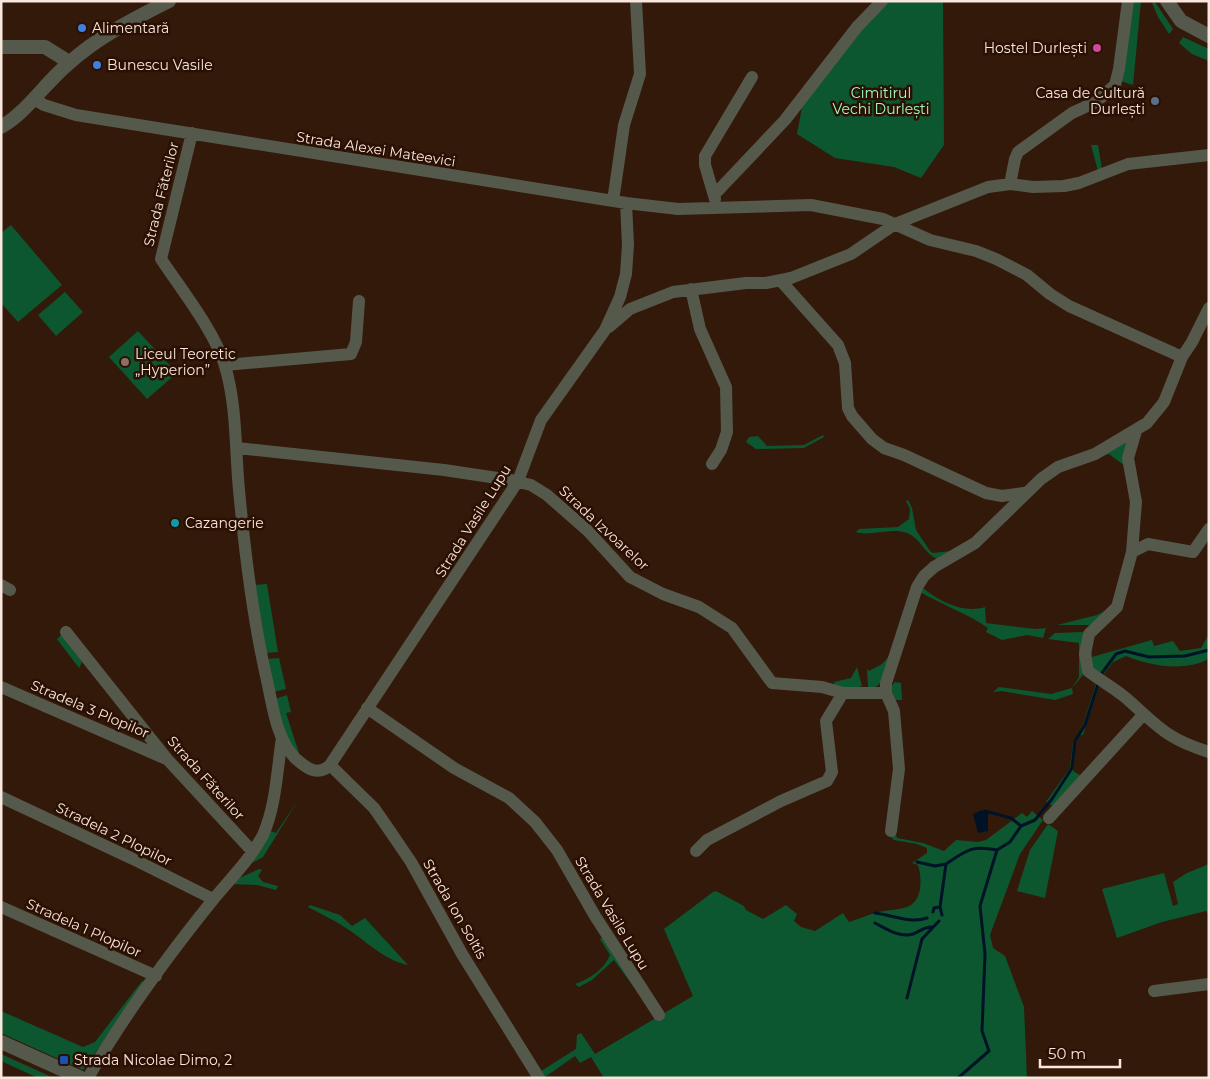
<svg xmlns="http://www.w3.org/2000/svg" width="1210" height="1079" font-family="Montserrat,sans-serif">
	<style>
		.green { fill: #0c572f }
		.water { fill: #001226 }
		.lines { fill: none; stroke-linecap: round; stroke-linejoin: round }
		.stream { stroke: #001226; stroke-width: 3 }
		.minor { stroke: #55594b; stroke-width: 12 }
		.tertiary { stroke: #55594b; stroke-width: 14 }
		.shop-dot { fill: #3f7fe0; stroke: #291003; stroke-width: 2 }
		.hotel-dot { fill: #d1479c; stroke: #291003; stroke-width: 2 }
		.service-dot { fill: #5c6f8a; stroke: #291003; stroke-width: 2 }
		.education-dot { fill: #8d6e63; stroke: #291003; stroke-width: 2 }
		.culture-dot { fill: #0f9aa8; stroke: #291003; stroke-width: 2 }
		.transit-dot { fill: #1a4fb4; stroke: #291003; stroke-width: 2 }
		.labels { text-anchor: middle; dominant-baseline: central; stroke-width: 5; stroke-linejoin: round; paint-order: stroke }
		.poi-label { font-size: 14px; fill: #f9e6dd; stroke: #291003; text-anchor: start }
		.park-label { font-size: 14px; fill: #a0fcbe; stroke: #291003 }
		.street-label { font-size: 14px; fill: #f9e6dd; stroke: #291003 }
	</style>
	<rect width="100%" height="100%" fill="#33190a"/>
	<path class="green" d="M 891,1 L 943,1 L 944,145 L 921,178 L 894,167 L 835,158 L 797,134 L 802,107 L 878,8 Z
		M 1132,1 L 1141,1 L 1133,85 L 1121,81 Z
		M 1155,2 L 1173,29 L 1169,34 L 1158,17 L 1152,3 Z
		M 1183,37 L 1209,49 L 1209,61 L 1192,54 L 1179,43 Z
		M 1091,145 L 1098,145 L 1102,169 L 1098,171 Z
		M 11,225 L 62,285 L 18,322 L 1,303 L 1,233 Z
		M 65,292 L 83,312 L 56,336 L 38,315 Z
		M 138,331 L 177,373 L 147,399 L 109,357 Z
		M 823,435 L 824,437 L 804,448 L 756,449 L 746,442 L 749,437 L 758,436 L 767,446 L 804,445 Z
		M 1133,435 L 1125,466 L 1109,454 L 1103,456 Z
		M 908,500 L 912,508 L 916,530 L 930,551 L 933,553 L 951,551 L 937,559 C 925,554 920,538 907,533 C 891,527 869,537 856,532 L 859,529 L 898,527 L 909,519 L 910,509 L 906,501 Z
		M 267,584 L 278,652 L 265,653 L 254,585 Z
		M 923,588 C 939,601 963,614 985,607 L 986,623 L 1035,629 L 1046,628 L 1043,638 L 1027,635 L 1002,640 L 986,632 L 988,628 C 970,615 941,604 920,592 Z
		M 1115,606 L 1091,625 L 1057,625 L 1097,615 Z
		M 1082,632 L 1085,635 L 1082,654 L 1083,675 L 1072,688 L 1073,694 L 1055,700 L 1001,691 L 993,692 L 999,687 L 1051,694 L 1072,688 L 1079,677 L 1079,643 L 1048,639 L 1055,633 Z
		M 62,634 L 82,662 L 79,668 L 57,639 Z
		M 1209,634 L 1209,659 C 1183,672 1152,666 1126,656 L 1113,662 L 1104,674 L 1091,669 L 1090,642 L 1092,657 L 1152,640 L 1154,646 L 1173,641 L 1180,651 L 1201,648 Z
		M 890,655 C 886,669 885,689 868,688 L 867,669 L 869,671 L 882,664 Z
		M 279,658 L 286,689 L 273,692 L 266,659 Z
		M 857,667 L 862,686 L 845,691 L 834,688 L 834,682 L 851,678 Z
		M 895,682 L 901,683 L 902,700 L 895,700 L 891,687 Z
		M 1096,684 L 1099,686 L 1083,735 L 1080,735 L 1076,742 L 1073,771 L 1083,777 L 1055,807 L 1046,802 L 1070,768 L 1073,743 L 1083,725 Z
		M 287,695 L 291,712 L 286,713 L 299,753 L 296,755 L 282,726 L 275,699 Z
		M 299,799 L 263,857 L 252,863 L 270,831 L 276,833 Z
		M 1032,811 L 1043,820 L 1020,854 L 990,935 L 993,948 L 1005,956 L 1024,1007 L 1027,1078 L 604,1078 L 591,1057 L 580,1063 L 575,1056 L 545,1077 L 541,1071 L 576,1049 L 577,1035 L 581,1033 L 595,1054 L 693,996 L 664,929 L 713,892 L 716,891 L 744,906 L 746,910 L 763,919 L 786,905 L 797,914 L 794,921 L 801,927 L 815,931 L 843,913 L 849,922 C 859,919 869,914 879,912 C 888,910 898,910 907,907 C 923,901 922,878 918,865 L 912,863 L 927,853 L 927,848 L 917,844 L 894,840 L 889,835 L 895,831 L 897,838 L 923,843 L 944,851 L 956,840 L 978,842 L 986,840 L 1022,813 L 1027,817 Z
		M 1048,824 L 1058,831 L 1045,898 L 1017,891 L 1030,850 Z
		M 1209,864 L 1209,915 L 1206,911 L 1162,922 L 1117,938 L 1102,889 L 1164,873 L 1173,906 L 1178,904 L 1173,882 L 1187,873 Z
		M 259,869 L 262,870 L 258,876 L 263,882 L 278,886 L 276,890 L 257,885 L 232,884 L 235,880 Z
		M 310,905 L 340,915 L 352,926 L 365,918 L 408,965 C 386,961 367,942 349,930 C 336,921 321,914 308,907 Z
		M 604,936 L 641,997 L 614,960 L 592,980 L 579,987 L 575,984 C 589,979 604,970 610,955 L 600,939 Z
		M 142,981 L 146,983 L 83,1070 L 1,1033 L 1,1011 L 83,1047 L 95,1042 Z
		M 1,1054 L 54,1078 L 38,1078 L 1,1061 Z"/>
	<path class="water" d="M 982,810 L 988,813 L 988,831 L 978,833 L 973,814 Z"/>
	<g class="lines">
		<path class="stream" d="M 1102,673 L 1116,654 L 1125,651 L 1149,657 L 1185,656 L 1209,650
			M 985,811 L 1011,818 L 1021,826
			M 917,862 L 935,866 L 946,864
			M 933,912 L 934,908 L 940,907
			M 875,913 C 892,915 910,924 927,918
			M 942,915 L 940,907 L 946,864 C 967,850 972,845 997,850
			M 875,923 C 887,929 899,938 913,934 C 921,931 923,927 932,927
			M 907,998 L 922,939 L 939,921
			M 958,1078 L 989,1051 L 982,1031 L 985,954 L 980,906 L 997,850 L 1010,842 L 1021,826 L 1035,820 L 1052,799 L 1072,768 L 1075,741 L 1085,725 L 1098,684"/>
		<path class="minor" d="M 34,99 L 44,105 L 76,115 L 626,203 L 678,209 L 811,205 L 883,219 L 930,240 L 976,251 L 996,259 L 1027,275 L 1050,294 L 1069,306 L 1182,357
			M 192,133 L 161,259 C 181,289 215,332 225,366 C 237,406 235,449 239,490 C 245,555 253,621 268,685 C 273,709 277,739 295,758 C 306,768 318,777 330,765 L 518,481 L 541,420 L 605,330 L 620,297 L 626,274 L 628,245 L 626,203
			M 1010,184 L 1015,159 L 1018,152 L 1072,113 L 1096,102 L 1115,85 L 1119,69 L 1128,1
			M 714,195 L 785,120 L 857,27 L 882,1
			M 715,199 L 705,165 L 705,156 L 752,77
			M 613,201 L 624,125 L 640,74 L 636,1
			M 781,281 L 838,345 L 845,363 L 848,408 L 852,416 L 872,439 L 884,448 L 904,455 L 986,493 L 1002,496 L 1024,493
			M 691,289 L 700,329 L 726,387 L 727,432 L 721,450 L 712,464
			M 609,327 L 630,309 L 673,292 L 746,283 L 766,283 L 791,278 L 851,254 L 895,224 L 988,187 L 1010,184 L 1033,187 L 1064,186 L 1079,183 L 1128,164 L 1209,155
			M 225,365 L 351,354 L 356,342 L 359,301
			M 1136,431 L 1128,458 L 1136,502 L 1132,552 L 1117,607 L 1089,634 L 1085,654 L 1088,671 C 1101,681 1114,688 1126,698 C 1159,727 1165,738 1209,752
			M 237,448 L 444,470 L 511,480 L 531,485 L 547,495 L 588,531 L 630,577 L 663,594 L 699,607 L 732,628 L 772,683 L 822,687 L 843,693 L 886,693
			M 1132,552 L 1148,544 L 1193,552 L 1209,529
			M 1,585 L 10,590
			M 66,632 L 167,759 L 252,851
			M 1,687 L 164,758
			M 367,708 L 454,768 L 509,798 L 535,822 L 557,850 L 595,916 L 659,1015
			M 330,765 L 374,808 L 392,834 L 411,862 L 462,954 L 539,1078
			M 1,797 L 133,859 L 213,899
			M 1049,818 L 1143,715
			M 891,831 L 899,769 L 894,711 L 886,693 L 886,683 L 917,587 L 924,576 L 934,567 L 975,543 L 1041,479 L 1058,467 L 1095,454 L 1147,423 L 1164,402 L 1182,357 L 1192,342 L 1209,308
			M 696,851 L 707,840 L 781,801 L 827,781 L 832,772 L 826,721 L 843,693
			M 1,907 L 156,976
			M 1154,991 L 1209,984
			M 88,1078 C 124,1015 167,957 212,901 C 230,879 250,860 263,835 C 276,806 277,770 282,738"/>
		<path class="tertiary" d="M 1167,1 L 1181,21 L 1209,36
			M 1,47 L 45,47 L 69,62
			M 1,127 C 28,111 44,84 68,64 C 96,38 135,18 169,1
			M 1,1042 L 81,1078"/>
	</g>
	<g class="shop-dot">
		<circle cx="82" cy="28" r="5"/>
		<circle cx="97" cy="65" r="5"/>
	</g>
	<circle class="hotel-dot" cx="1097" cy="48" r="5"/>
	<circle class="service-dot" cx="1155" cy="101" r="5"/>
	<circle class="education-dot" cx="125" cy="362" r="5"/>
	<circle class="culture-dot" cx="175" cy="523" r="5"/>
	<rect class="transit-dot" x="59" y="1055" width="10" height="10" rx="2.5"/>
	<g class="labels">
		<g class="poi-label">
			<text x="92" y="28">Alimentară</text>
			<text x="1087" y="48" text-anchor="end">Hostel Durlești</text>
			<text x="107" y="65">Bunescu Vasile</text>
			<text x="1145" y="93" text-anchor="end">Casa de Cultură<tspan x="1145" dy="16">Durlești</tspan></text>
			<text x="135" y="354">Liceul Teoretic<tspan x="135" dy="16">„Hyperion”</tspan></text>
			<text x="185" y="523">Cazangerie</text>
			<text x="74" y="1060">Strada Nicolae Dimo, 2</text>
		</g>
		<g class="park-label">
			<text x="881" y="93">Cimitirul<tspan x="881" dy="16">Vechi Durlești</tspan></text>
		</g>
		<g class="street-label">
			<text transform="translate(376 149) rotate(9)">Strada Alexei Mateevici</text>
			<text transform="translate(161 194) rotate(-76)">Strada Făterilor</text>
			<text transform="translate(473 521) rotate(-58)">Strada Vasile Lupu</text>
			<text transform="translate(604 528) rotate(43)">Strada Izvoarelor</text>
			<text transform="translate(90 709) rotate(23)">Stradela 3 Plopilor</text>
			<text transform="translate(206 778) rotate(48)">Strada Făterilor</text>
			<text transform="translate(114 834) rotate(26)">Stradela 2 Plopilor</text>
			<text transform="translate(455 909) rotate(60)">Strada Ion Soltîs</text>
			<text transform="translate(612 913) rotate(59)">Strada Vasile Lupu</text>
			<text transform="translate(84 928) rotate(24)">Stradela 1 Plopilor</text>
		</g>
	</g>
	<rect width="1210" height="1079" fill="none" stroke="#f9e6dd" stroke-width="5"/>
	<path d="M1040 1059v8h80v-8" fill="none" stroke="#f9e6dd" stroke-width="2.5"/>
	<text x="1048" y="1059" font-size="15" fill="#f9e6dd" stroke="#291003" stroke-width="4" paint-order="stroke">50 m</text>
</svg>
